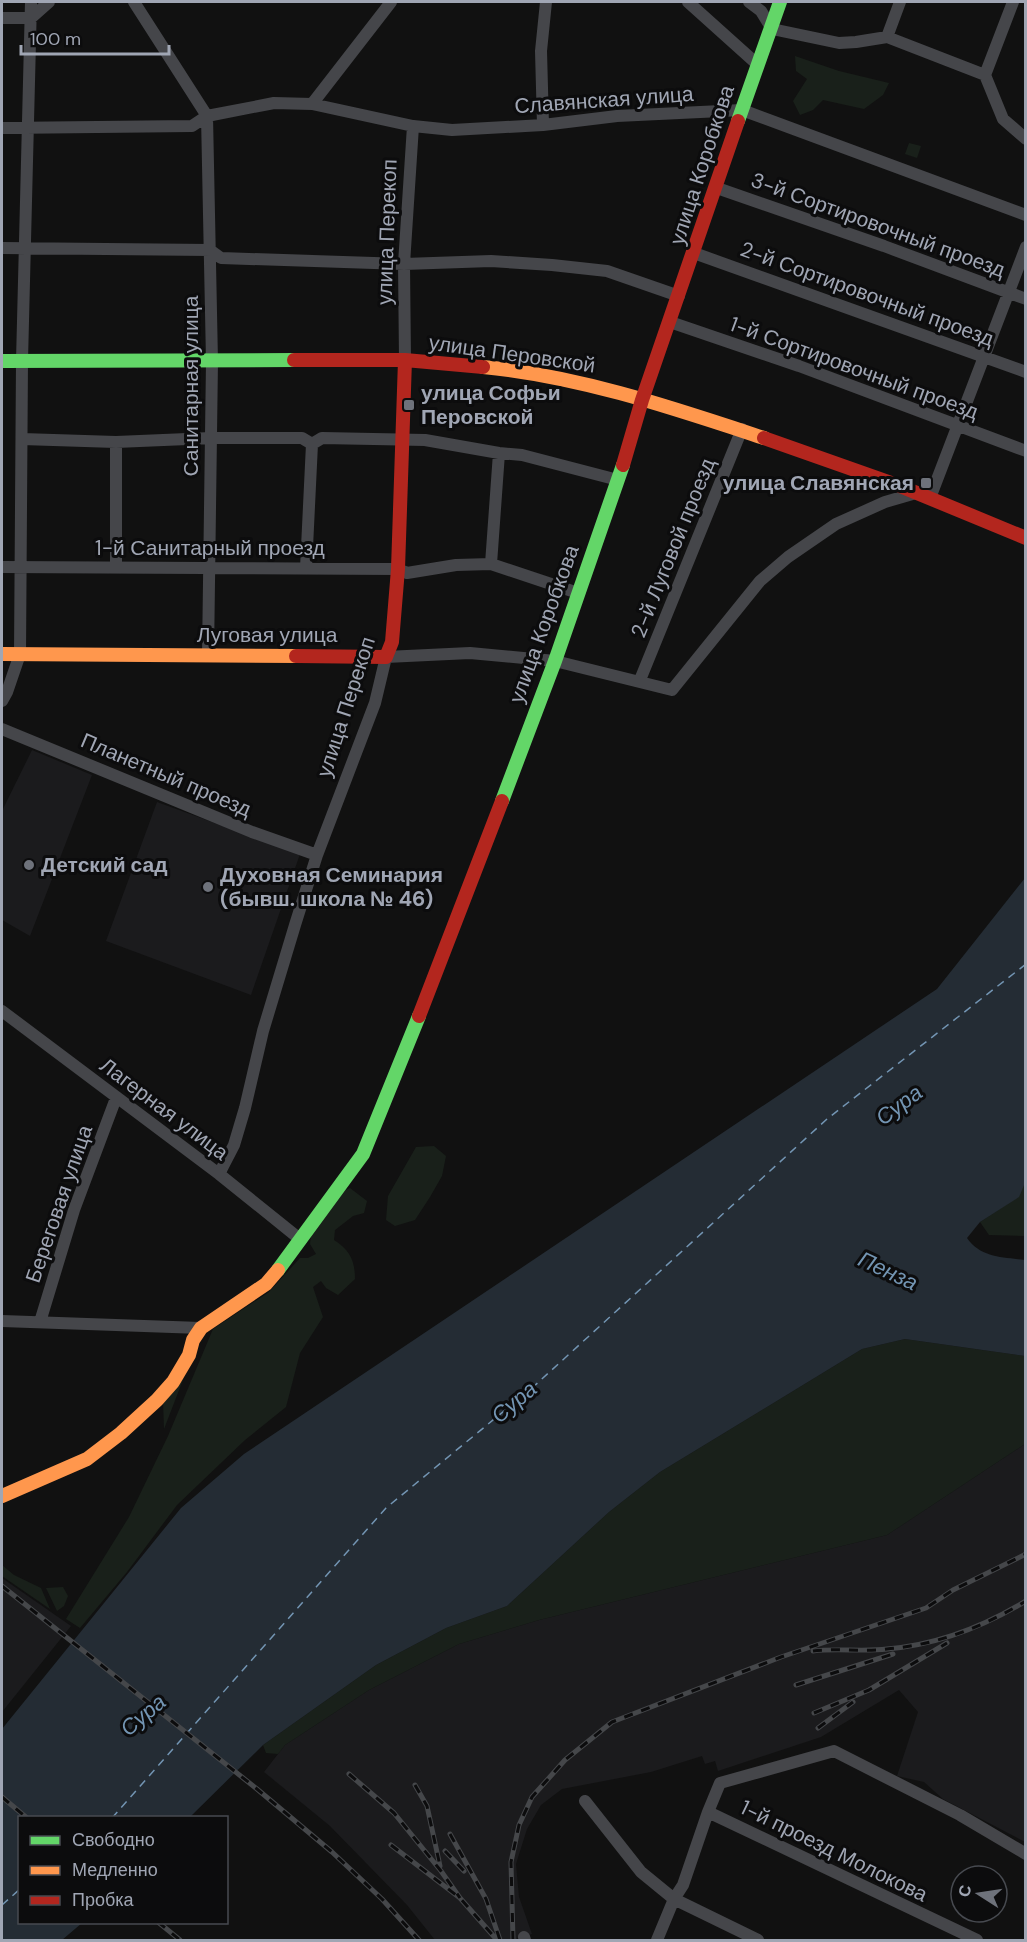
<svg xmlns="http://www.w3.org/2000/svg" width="1027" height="1942" font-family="'DM Sans',sans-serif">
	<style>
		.built { fill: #1b1b1d }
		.green { fill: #19201a }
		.water { fill: #242c34 }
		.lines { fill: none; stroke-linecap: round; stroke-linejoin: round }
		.ferry { stroke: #7395b3; stroke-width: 1.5; stroke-dasharray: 8 6; stroke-linecap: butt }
		.street { stroke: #45464a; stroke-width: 12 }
		.fast { stroke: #63d668; stroke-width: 14 }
		.slow { stroke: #ff974d; stroke-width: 14 }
		.jam { stroke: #b3261e; stroke-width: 14 }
		.rail-casing { stroke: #45474a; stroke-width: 5 }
		.rail { stroke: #0c0c0d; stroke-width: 3; stroke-dasharray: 9; stroke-linecap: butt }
		.poi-dot { fill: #6e727b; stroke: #0c0c0d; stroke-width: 2 }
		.labels { text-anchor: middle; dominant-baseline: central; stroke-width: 6; stroke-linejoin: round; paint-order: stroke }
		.street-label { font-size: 21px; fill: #a0a6b4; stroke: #0c0c0d }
		.poi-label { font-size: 21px; font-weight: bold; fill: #a0a6b4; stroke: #0c0c0d; text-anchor: start }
		.water-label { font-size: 22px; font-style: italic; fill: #7395b3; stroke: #0c0c0d }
	</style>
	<rect width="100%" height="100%" fill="#111"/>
	<path class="built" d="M 32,750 L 92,775 L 30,936 L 2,920 L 2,811 Z
		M 157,802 L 300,854 L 251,995 L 106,941 Z
		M 1025,1444 L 1025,1842 L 943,1799 L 924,1782 L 897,1776 L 918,1712 L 899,1690 L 821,1737 L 718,1771 L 715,1761 L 705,1764 L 702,1756 L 651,1772 L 562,1789 L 541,1805 L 527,1829 L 516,1864 L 519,1897 L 532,1934 L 517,1938 L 518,1940 L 435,1940 L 407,1905 L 330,1826 L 264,1772 L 285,1745 L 369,1690 L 459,1644 L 539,1620 L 887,1535 Z
		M 2,1578 L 71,1626 L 2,1712 Z"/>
	<path class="green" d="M 795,56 L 839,71 L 889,83 L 883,95 L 864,109 L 823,100 L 813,110 L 800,115 L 793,101 L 807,79 L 796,71 Z
		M 909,143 L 921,146 L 917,158 L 905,154 Z
		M 434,1146 L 446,1156 L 442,1176 L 430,1197 L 415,1220 L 395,1226 L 386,1220 L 388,1196 L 416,1147 Z
		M 1025,1183 L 1025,1236 L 989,1235 L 980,1222 L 1018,1197 Z
		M 350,1188 L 367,1201 L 364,1213 L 353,1216 L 335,1230 L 334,1240 C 350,1250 355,1261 355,1279 L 338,1295 L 326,1288 L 321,1281 L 313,1287 L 323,1317 L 300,1353 L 286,1407 L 245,1440 L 177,1505 L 127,1572 L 80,1628 L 66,1619 L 129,1517 L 168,1436 L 213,1329 L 269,1292 L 300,1258 L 308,1258 L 316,1254 L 310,1244 L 311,1234 L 338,1193 Z
		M 905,1339 L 1025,1356 L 1025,1444 L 887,1535 L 539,1620 L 459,1644 L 369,1690 L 285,1745 L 278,1754 L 266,1753 L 263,1745 L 376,1665 L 446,1628 L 507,1606 L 609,1512 L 660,1472 L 862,1349 Z
		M 186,1372 L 164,1429 L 163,1401 Z
		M 2,1565 L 14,1575 L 41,1588 L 50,1609 L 2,1576 Z
		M 63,1587 L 68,1596 L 64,1606 L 57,1611 L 46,1588 Z"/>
	<path class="water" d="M 1025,878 L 1025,1183 L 1019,1197 L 980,1222 L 967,1238 C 981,1258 1003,1257 1025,1260 L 1025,1356 L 905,1339 L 862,1349 L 660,1472 L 609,1512 L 507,1606 L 446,1628 L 376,1665 L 263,1745 L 190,1817 L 20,1818 L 20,1922 L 82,1923 L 62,1940 L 2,1940 L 2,1729 L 181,1508 L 244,1454 L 937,989 Z"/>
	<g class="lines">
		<path class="ferry" d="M 112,1818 L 386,1508 L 532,1388 L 827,1119 L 1026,964
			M 2,1905 L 20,1889"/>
		<path class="street" d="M 134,2 L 207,116
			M 688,2 L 757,64
			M 749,2 L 761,11 L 772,29 L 839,43 L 856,42 L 887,37 L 985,75 L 1003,119 L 1026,139
			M 2,18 L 31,18 L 49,2
			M 887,37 L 900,2
			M 985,75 L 1013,2
			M 312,104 L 391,2
			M 207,116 L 212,361 L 208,656
			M 543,125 L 541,51 L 546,2
			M 2,128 L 192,126 L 207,116 L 274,103 L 312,104 L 413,126 L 452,130 L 543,125 L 617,116 L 742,110 L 1026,215
			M 717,188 L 884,246 L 1026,299
			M 2,248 L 210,250 L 221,258 L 404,264 L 491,261 L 552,265 L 607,271 L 679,296
			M 694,253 L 1026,372
			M 670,322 L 799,366 L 1026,451
			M 405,360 L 404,264 L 413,126
			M 22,439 L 116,442 L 211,438 L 302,438 L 312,444 L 322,438 L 425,440 L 499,453 L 522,455 L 618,480
			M 930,498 L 1026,247
			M 491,564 L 499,453
			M 2,567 L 398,569 L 407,573 L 456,565 L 491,564 L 578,593
			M 116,568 L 116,442
			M 306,568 L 312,444
			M 640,680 L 742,429
			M 2,701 L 7,692 L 20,654 L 22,361 L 31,2
			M 2,729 L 252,832 L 317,855
			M 2,1011 L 219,1174 L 301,1240
			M 219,1174 L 234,1145 L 245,1108 L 263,1031 L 295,925 L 317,855 L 375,703 L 386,657 L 470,653 L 555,661 L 672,690 L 760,581 L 788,557 L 836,524 L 885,502 L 916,493
			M 2,1321 L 201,1328
			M 40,1322 L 74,1210 L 116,1098
			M 585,1801 L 641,1872 L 674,1899 L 758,1940
			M 708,1812 L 977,1940
			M 524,1937 L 525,1940
			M 657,1940 L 674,1899 L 683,1885 L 708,1812 L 720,1783 L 834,1751 L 960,1815 L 1026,1854"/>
		<path class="fast" d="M 738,121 L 780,2
			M 2,361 L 294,360
			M 502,801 L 555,661 L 623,465
			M 278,1270 L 363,1154 L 419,1016"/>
		<path class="slow" d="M 483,367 C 579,376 673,408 764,438
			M 2,654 L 296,656
			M 2,1496 L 87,1459 L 121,1433 L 157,1400 L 173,1382 L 189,1355 L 193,1340 L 201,1328 L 266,1284 L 278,1270"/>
		<path class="jam" d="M 294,360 L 405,360 L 483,367
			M 764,438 L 900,486 L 1026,538
			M 623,465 L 642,400 L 738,121
			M 296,656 L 386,657 L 392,642 L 398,569 L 405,360
			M 419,1016 L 502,801"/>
		<g class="rail-casing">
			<path id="rail" d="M 2,1586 L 257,1789 L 332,1852 L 382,1899 L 419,1940
				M 813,1651 C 837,1648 863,1652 887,1649 C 937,1645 983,1627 1026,1601
				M 796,1685 L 893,1654
				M 814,1713 L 869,1690 L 947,1643
				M 818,1728 L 853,1702
				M 349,1774 L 394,1813 L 441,1871 L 460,1898
				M 415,1785 L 427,1806 L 440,1866
				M 2,1797 L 27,1818
				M 450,1834 L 486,1899 L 500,1940
				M 391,1845 L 460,1898 L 497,1940
				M 445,1851 L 464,1871
				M 158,1922 L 180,1940
				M 513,1940 L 511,1862 L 519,1825 L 532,1797 L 565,1760 L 612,1722 L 781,1657 L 926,1608 L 953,1590 L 1026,1554"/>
		</g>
		<use href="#rail" class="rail"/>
	</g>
	<g class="poi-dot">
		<rect x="403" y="399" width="12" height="12" rx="3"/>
		<rect x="920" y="477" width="12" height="12" rx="3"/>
		<circle cx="29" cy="865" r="6"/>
		<circle cx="208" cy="887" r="6"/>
	</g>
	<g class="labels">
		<g class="street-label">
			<text transform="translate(604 100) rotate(-4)">Славянская улица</text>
			<text transform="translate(702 165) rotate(-72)">улица Коробкова</text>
			<text transform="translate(878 225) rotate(20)">3-й Сортировочный проезд</text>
			<text transform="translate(387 232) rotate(-88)">улица Перекоп</text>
			<text transform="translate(867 294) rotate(20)">2-й Сортировочный проезд</text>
			<text transform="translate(512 354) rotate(8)">улица Перовской</text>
			<text transform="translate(854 368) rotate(20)">1-й Сортировочный проезд</text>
			<text transform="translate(191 386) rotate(-90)">Санитарная улица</text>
			<text x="210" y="548">1-й Санитарный проезд</text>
			<text transform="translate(673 548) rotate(-68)">2-й Луговой проезд</text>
			<text transform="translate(544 624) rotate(-70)">улица Коробкова</text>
			<text x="267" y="635">Луговая улица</text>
			<text transform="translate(346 707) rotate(-72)">улица Перекоп</text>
			<text transform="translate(166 775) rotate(23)">Планетный проезд</text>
			<text transform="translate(164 1109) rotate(37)">Лагерная улица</text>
			<text transform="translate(59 1204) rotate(-71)">Береговая улица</text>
			<text transform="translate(834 1851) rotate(26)">1-й проезд Молокова</text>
		</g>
		<g class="poi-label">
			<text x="421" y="393">улица Софьи<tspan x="421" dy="24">Перовской</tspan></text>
			<text x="914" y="483" text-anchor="end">улица Славянская</text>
			<text x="41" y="865">Детский сад</text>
			<text x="220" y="875">Духовная Семинария<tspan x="220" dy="24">(бывш. школа № 46)</tspan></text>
		</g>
		<g class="water-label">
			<text transform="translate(899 1105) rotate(-37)">Сура</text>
			<text transform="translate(888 1271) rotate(25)">Пенза</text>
			<text transform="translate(514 1402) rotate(-40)">Сура</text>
			<text transform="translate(143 1715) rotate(-40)">Сура</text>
		</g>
	</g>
	<rect width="1027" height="1942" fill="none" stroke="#a0a6b4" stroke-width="6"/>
	<rect x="18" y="1816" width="210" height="108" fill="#0c0c0d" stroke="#474a50" stroke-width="1.5"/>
	<rect x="30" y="1836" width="30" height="9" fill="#63d668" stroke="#474a50" stroke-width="1.5"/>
	<text x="72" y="1846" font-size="18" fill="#a0a6b4">Свободно</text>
	<rect x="30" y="1866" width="30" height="9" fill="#ff974d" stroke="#474a50" stroke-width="1.5"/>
	<text x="72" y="1876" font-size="18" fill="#a0a6b4">Медленно</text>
	<rect x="30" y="1896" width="30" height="9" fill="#b3261e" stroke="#474a50" stroke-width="1.5"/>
	<text x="72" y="1906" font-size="18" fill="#a0a6b4">Пробка</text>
	<g transform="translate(979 1894) rotate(282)"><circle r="28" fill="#0c0c0d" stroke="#474a50" stroke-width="1.5"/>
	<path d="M0-4.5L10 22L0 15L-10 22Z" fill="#6e727b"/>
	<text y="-9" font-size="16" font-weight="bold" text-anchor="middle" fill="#a0a6b4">С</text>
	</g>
	<path d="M21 45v9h148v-9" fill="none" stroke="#a0a6b4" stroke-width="3"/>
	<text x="30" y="45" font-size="18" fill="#a0a6b4" stroke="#0c0c0d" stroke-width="4.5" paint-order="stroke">100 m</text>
</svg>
